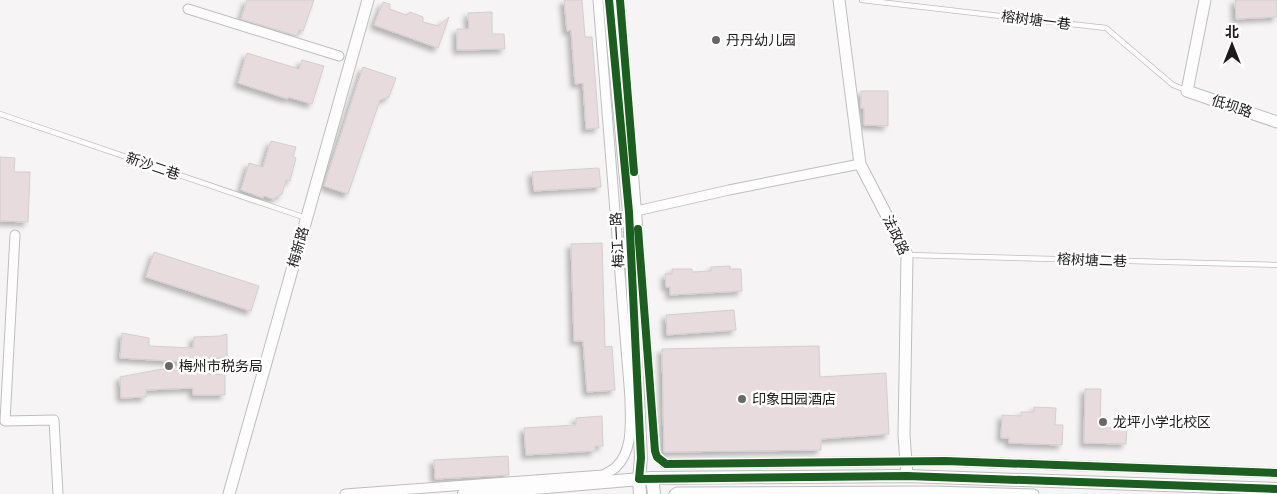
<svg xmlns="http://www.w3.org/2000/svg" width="1277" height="494" viewBox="0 0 1277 494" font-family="Cabin,'Noto Sans SC',sans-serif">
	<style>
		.building { fill: #e7dbde; stroke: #d1cfd0; filter: url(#shadow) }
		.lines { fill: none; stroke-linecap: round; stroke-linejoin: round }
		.service-casing { stroke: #bfbebf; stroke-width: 6 }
		.minor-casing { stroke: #bfbebf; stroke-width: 11 }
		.tertiary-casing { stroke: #bfbebf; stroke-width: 13 }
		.secondary-casing { stroke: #bfbebf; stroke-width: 14 }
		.service { stroke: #fefdfe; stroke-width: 4.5 }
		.minor { stroke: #fefdfe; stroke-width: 9 }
		.tertiary { stroke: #fefdfe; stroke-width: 11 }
		.secondary { stroke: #fefdfe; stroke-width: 12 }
		.cycleway-casing { stroke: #fff; stroke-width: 11 }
		.cycleway { stroke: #1b5e20; stroke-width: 8 }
		.poi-dot { fill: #696768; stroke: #fff; stroke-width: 2 }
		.labels { text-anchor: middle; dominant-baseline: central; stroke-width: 5; stroke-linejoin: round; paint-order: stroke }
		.street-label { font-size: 14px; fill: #1d1b1c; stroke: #fff }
		.poi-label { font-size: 14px; fill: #1d1b1c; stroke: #fff; text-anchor: start }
	</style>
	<defs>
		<filter id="shadow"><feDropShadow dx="-4" dy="4" stdDeviation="2.5" flood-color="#0004"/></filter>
	</defs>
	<rect width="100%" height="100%" fill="#f7f4f6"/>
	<!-- building -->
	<g class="building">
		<polygon points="247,0 314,0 303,31 299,30 297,36 241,19"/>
		<polygon points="564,0 582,0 585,37 592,37 599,128 586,129 583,83 575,84 571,30 567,31"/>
		<polygon points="1235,0 1277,0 1277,17 1236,19"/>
		<polygon points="383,2 390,4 390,9 406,15 410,12 423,17 423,22 438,26 449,17 438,48 374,25"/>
		<polygon points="492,12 492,34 504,34 505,49 457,50 457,29 469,29 468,13"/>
		<polygon points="247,53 299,69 302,60 324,66 312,104 288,97 288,99 238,83"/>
		<polygon points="363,67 396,78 389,97 380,100 348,194 324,186"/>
		<polygon points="861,91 888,91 888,126 864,125 864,108 861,108"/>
		<polygon points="271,141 296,147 293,157 296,158 290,181 286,180 282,194 273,199 264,196 263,198 241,190 249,163 263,167"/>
		<polygon points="0,157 15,158 14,172 30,172 28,222 0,221"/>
		<polygon points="599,168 601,187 534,191 532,172"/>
		<polygon points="602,243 605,347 612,346 615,390 587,392 583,341 574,341 571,244"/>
		<polygon points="154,252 259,286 251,311 146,277"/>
		<polygon points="730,266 730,269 741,269 742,291 670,295 670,287 666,287 665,274 672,274 672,269 692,269 692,272 711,271 711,267"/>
		<polygon points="734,310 736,330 667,335 666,315"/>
		<polygon points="122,333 149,338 149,346 193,348 194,337 220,336 227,334 227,356 186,366 186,362 120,358"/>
		<polygon points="819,346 820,377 886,373 889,434 821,439 821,450 664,452 662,349"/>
		<polygon points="162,369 225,375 225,395 193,395 193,388 146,390 146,397 121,398 120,377"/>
		<polygon points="1085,389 1101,389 1100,428 1127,428 1126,444 1084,443"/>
		<polygon points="1034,407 1056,408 1055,425 1063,425 1062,445 1009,443 1009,438 1001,438 1002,415 1021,416 1021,412 1034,412"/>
		<polygon points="602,416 603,446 595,446 595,451 526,455 524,428 576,425 576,418"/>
		<polygon points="508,456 509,475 435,479 434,460"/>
	</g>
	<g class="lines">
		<defs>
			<g id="service">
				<polyline points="862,0 1106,28 1173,85 1186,90"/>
				<polyline points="0,114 306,218"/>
				<polyline points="909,255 1277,265"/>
			</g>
			<g id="minor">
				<path d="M 620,0 L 655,451 C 657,457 661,461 666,464 L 945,461 L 1277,473"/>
				<polyline points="188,9 339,56"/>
				<polyline points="632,212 729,190 860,164"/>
				<polyline points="15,235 5,421 54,420 58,494"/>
				<path d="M 345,494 L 603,475 C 607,473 613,470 616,467 C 634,450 630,420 630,398 L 598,0"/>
				<polyline points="674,494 677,492 932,491 1034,494"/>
			</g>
			<g id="tertiary">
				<polyline points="839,0 860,164 907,255 904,435 907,476"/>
				<polyline points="1205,0 1187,91 1277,122"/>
				<polyline points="229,494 368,0"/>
			</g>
			<g id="secondary">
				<polyline points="609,0 629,212 641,458 639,479 640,494"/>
				<polyline points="652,478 654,494"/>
				<polyline points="464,494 652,478 907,476 1277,489"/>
			</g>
		</defs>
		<!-- service casing -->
		<use href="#service" class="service-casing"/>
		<!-- minor casing -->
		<use href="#minor" class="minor-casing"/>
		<!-- tertiary casing -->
		<use href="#tertiary" class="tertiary-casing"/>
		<!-- secondary casing -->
		<use href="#secondary" class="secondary-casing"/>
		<!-- service -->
		<use href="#service" class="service"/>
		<!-- minor -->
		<use href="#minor" class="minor"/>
		<!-- tertiary -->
		<use href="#tertiary" class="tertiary"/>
		<!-- secondary -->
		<use href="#secondary" class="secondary"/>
		<defs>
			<g id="cycleway">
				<polyline points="609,0 629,212 641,458 639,479 907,476 1277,489"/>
				<polyline points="620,0 634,172"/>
				<polyline points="638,229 655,451 657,457 666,464 945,461 1277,473"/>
			</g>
		</defs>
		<!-- cycleway casing -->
		<use href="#cycleway" class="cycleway-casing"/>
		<!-- cycleway -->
		<use href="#cycleway" class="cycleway"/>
	</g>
	<!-- markers -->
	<g class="poi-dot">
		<circle cx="716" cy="40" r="5"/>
		<circle cx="169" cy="366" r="5"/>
		<circle cx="742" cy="399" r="5"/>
		<circle cx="1103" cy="422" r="5"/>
	</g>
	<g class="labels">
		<!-- street labels -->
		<g class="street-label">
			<text transform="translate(1036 20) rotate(7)">榕树塘一巷</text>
			<text transform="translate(1232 106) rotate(19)">低坝路</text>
			<text transform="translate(153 166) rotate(19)">新沙二巷</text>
			<text transform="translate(896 235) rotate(65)">法政路</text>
			<text transform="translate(617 240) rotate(-93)">梅江一路</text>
			<text transform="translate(298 247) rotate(-74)">梅新路</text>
			<text transform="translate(1092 260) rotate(2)">榕树塘二巷</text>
		</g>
		<!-- poi labels -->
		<g class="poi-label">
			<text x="726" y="40">丹丹幼儿园</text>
			<text x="179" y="366">梅州市税务局</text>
			<text x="752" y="399">印象田园酒店</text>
			<text x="1113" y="422">龙坪小学北校区</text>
		</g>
	</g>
	<!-- north arrow -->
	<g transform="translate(1232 45)" stroke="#ffffff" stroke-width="4" paint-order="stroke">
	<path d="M0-4L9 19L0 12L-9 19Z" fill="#1d1b1c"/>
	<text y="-8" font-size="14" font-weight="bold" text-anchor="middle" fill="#1d1b1c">北</text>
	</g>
</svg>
